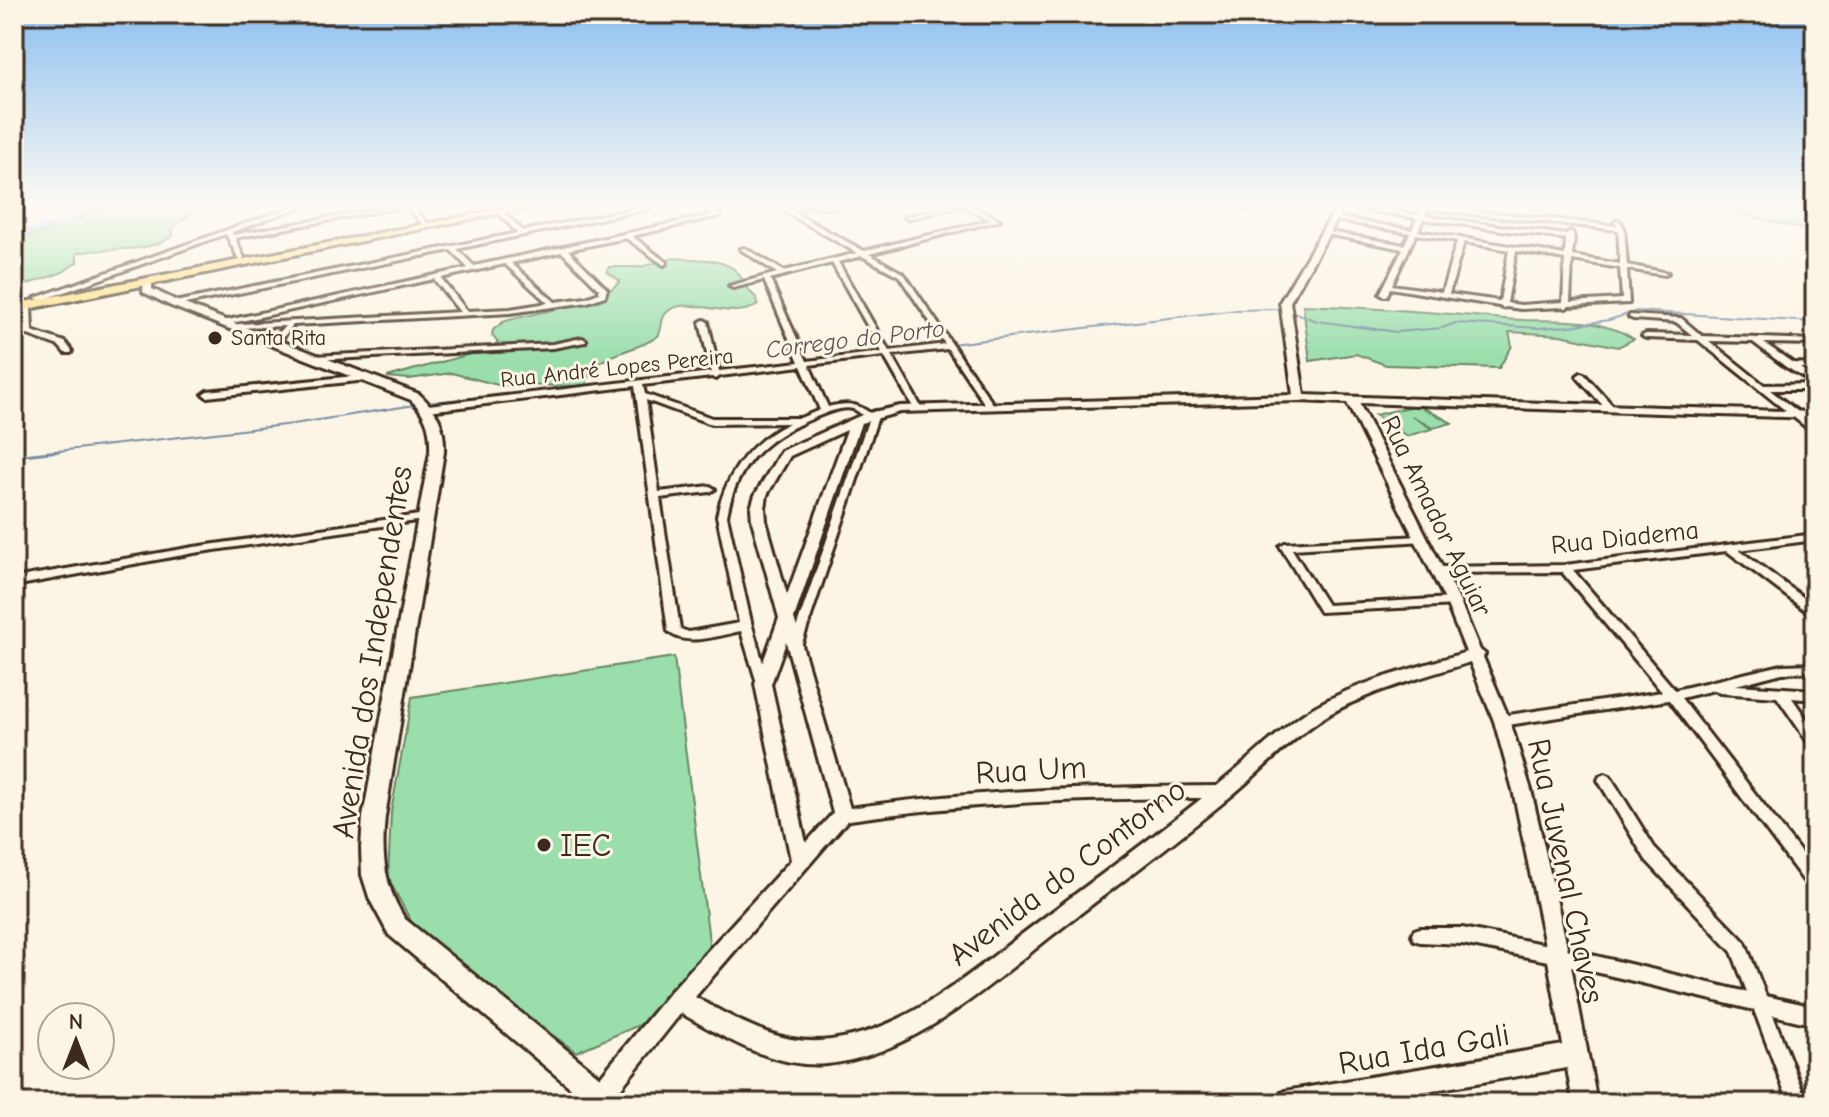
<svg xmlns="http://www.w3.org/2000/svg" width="1829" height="1117" viewBox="0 0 1829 1117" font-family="'Comic Neue',sans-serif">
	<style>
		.green { fill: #99deab; stroke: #6a8464; stroke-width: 2 }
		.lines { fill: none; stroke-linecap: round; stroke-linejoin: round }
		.stream-far1 { stroke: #778da3; stroke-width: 2 }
		.stream { stroke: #778da3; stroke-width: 3 }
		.river { fill: #9fcffb; fill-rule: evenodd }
		.minor-casing { stroke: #3b2a1e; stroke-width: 6 }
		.tertiary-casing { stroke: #3b2a1e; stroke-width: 6 }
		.secondary-casing { stroke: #3b2a1e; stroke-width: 6 }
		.primary-casing { stroke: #3b2a1e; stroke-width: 6 }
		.minor { fill: #fcf5e5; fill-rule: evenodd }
		.tertiary { fill: #fcf5e5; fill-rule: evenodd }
		.secondary { fill: #fcf5e5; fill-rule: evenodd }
		.primary { fill: #fddf80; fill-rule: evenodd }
		.poi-dot { fill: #3b2a1e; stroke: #fcf5e5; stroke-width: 3 }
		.labels { text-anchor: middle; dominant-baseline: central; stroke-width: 6; stroke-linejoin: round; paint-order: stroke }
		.far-poi-label { font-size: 22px; fill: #3b2a1e; stroke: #fcf5e5; text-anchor: start }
		.far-street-label { font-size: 22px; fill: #3b2a1e; stroke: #fcf5e5 }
		.far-water-label { font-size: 24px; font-style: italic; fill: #545355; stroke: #fcf5e5 }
		.street-label { font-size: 26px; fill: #3b2a1e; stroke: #fcf5e5 }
		.near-street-label { font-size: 32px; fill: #3b2a1e; stroke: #fcf5e5 }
		.near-poi-label { font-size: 32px; fill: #3b2a1e; stroke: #fcf5e5; text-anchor: start }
	</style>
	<rect width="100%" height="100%" fill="#fcf5e5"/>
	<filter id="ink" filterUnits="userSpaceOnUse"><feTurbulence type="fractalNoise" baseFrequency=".0125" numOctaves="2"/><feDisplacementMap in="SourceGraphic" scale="16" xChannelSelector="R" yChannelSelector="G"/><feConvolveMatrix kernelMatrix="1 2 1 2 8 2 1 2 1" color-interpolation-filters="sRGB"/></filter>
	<g filter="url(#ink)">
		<!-- green -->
		<g class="green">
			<path d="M 105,206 L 202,206 L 172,228 L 173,236 C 148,254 107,247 77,253 L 77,262 L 63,272 L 14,289 L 14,240 L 54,229 Z"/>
			<polygon points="1708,206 1815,206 1815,232"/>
			<path d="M 674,258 C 693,260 724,257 738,273 C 746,283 745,289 757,298 L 758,305 C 730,323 686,292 666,313 C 660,319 663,329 658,336 C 636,354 589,351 586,386 L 498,385 L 452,373 L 409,379 L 387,377 L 492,348 L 498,343 L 492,335 L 493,330 L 503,322 C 534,311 599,307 620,281 L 607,272 L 609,267 L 640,267 Z"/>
			<path d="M 1303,305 C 1371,308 1437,312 1504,319 C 1549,323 1595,314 1634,339 L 1618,347 L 1560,335 L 1509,332 L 1512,346 L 1499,368 L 1386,365 L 1356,354 L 1310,361 Z"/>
			<polygon points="1418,405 1452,423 1433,428 1412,416 1432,429 1407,436 1375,415"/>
			<polygon points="674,657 710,949 644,1023 576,1052 433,947 413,925 388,878 391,812 412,697"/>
		</g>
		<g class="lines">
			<!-- stream-far1 -->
			<g class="stream-far1">
				<polyline points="1290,311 1317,321 1397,332 1442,328 1456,323 1538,328 1570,326 1609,320 1637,311 1815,322"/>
				<polyline points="951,344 1237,310 1281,309"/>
				<polyline points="433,402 602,385"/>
				<polyline points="41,453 293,424 415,405"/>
			</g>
			<!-- stream -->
			<polyline class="stream" points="14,456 59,451"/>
			<!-- river -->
			<polygon class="river" points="86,206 98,206 65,226 14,239 14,232 57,222"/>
			<defs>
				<g id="minor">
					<polygon points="295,206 302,206 232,232 233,235 395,206 405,206 235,238 244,258 241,260 238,258 226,234 42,300 35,298"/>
					<polygon points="406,206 412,206 429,225 429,227 425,227"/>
					<path d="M 651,206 L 661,206 L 457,249 L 474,266 L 712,215 L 700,206 L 706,206 L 720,216 L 632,236 L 666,262 L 667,263 L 664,265 L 626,238 L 568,250 L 607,289 L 605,296 L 588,302 L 510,313 L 293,325 L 277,345 L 274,345 L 270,343 L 285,326 L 239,328 L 235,326 L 239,324 L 460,312 L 434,279 L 223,325 L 219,323 L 223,321 L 468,268 L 451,250 L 175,306 L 171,304 L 175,302 L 517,233 L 498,212 L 497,211 L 500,209 L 523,231 ZM 562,252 L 599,289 L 599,293 L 586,298 L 555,302 L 511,263 ZM 505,264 L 548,303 L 510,309 L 467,311 L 441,278 Z"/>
					<path d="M 775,206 L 782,206 L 786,208 L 809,206 L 808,207 L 791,211 L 864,251 L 991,220 L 964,206 L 971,206 L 1000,220 L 869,254 L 904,274 L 993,404 L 992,406 L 986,406 L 948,349 L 892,355 L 921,407 L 917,410 L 913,407 L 884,356 L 809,365 L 828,407 C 845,403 856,402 871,414 L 875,411 L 879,414 L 800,649 L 792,649 L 790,646 L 869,418 C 863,417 859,411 853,409 C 842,406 826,413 816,417 C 767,437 737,462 727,516 L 752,626 L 769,683 L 768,686 L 758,686 L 757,683 L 741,631 C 720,635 684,648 668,631 L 635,386 L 428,411 L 424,408 L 428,405 L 711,372 L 700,322 L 704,320 L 708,322 L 719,371 L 799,362 L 764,280 L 733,288 L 729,286 L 777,273 L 740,249 L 745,248 L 784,271 L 857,253 ZM 862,256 L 899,276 L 945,344 L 889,351 L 838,262 ZM 832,263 L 882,352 L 807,361 L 770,279 ZM 801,366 L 820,410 L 800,418 L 712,418 L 645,394 L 643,385 L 712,377 L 716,379 L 720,376 ZM 646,400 L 711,424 L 789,423 C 750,442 726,473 717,516 L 739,623 L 689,632 L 680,629 L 660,498 L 710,492 L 715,489 L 710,486 L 659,492 Z"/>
					<path d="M 815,206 L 838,206 C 833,209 820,209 815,206 Z"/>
					<polygon points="950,206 959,206 908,219 905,217"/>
					<path d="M 1242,206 L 1260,206 C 1256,209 1246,209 1242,206 Z"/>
					<path d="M 1339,206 L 1352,206 L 1419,215 L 1424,206 L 1429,206 L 1617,226 L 1615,222 L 1618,220 L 1620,221 L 1624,228 L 1627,265 L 1668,273 L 1665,275 L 1627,269 L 1629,303 L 1569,306 L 1566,308 L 1563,307 L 1521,309 L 1506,307 L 1503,308 L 1499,306 L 1390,288 L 1387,296 L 1384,296 L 1380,294 L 1403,249 L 1321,233 L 1324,231 L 1404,245 L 1410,233 L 1331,219 L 1334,217 L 1412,230 L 1417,218 ZM 1428,209 L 1618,230 L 1620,264 L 1572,256 L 1574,238 L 1572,232 L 1568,232 L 1567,235 L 1425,216 ZM 1423,219 L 1566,239 L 1565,255 L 1418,231 ZM 1416,234 L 1457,241 L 1442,292 L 1392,285 ZM 1464,242 L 1509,250 L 1500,301 L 1449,294 ZM 1516,251 L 1565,259 L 1563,302 L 1521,305 L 1507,303 ZM 1572,260 L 1620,268 L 1622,299 L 1570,302 Z"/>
					<polygon points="1536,206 1547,206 1544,208"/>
					<polygon points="24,304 31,306 32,331 65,342 72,351 71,353 65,353 59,346 25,334"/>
					<path d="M 1630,315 L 1681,318 L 1702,336 L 1815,340 L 1815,344 L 1764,343 L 1793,363 L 1815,364 L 1815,368 L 1800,368 L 1815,378 L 1815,390 L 1770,390 L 1815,425 L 1815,433 L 1812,432 L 1698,340 L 1646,338 L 1642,336 L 1646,334 L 1692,335 L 1676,322 L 1633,319 L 1629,317 ZM 1709,341 L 1753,342 L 1786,367 L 1815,384 L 1764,385 Z"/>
					<polygon points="582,338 586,340 585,342 553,348 313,360 309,358 313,356 553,344"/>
					<polygon points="1581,373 1584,374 1613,406 1613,410 1607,410 1578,378 1577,376"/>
					<polygon points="364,375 368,378 367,380 207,397 203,394 207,391"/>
					<polygon points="426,514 430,515 431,517 430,519 194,553 14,586 14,578 194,547"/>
					<polygon points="1815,534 1815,540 1739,550 1815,606 1815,613 1809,613 1727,551 1573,570 1675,690 1782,665 1815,664 1815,672 1782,673 1736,685 1815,690 1815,700 1792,698 1815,731 1815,746 1810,745 1777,697 1720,693 1714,690 1681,698 1815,871 1815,890 1809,888 1669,700 1502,726 1497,725 1495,721 1497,717 1502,716 1662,692 1562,572 1438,573 1432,570 1438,567 1565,565"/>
					<polygon points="1421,536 1425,537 1426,539 1425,541 1292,549 1327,605 1453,598 1457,599 1459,602 1457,605 1320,612 1280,546 1285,543"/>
					<polygon points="1605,774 1610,776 1656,850 1745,942 1766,996 1815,1007 1815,1025 1773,1015 1807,1103 1789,1103 1754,1010 1558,963 1462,944 1420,942 1414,940 1412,935 1414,930 1420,928 1462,928 1558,947 1747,992 1732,952 1646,860 1598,780 1600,776"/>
					<path d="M 1221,786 L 1226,788 L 1228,792 L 1226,796 L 1221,798 C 1094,798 969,802 843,821 L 838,819 L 836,815 L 838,811 L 843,809 C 969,790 1094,787 1221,786 Z"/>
				</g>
				<path id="tertiary" d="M 1337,206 L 1345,206 L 1290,302 L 1304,395 L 1815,412 L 1815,418 L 1359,403 L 1460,602 L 1480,650 L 1485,654 L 1483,657 L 1510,721 L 1531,790 L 1569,955 L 1597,1103 L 1573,1103 L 1567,1068 L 1356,1103 L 1273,1103 L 1277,1095 L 1285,1091 L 1563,1045 L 1547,955 L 1513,790 L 1494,721 L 1470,662 C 1420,679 1356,693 1313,725 C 1284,746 1259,773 1231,796 C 1172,845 1110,890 1050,937 C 987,987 911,1056 827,1064 C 775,1069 725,1038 681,1013 L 609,1103 L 591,1103 L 588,1095 L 592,1087 L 670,992 L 791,860 L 755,684 L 779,618 L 752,521 L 751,508 L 755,495 L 781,451 L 864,414 L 900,406 L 1293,395 L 1280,302 ZM 1299,401 L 1347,403 L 1446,602 L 1466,652 C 1413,669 1347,684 1302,715 C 1273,736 1246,763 1218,785 C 1156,836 1089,883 1025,932 C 967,976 906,1030 831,1040 C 781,1047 737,1020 695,997 L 852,815 L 794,618 L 861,423 L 900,412 ZM 847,430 L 787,595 L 766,521 L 765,508 L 767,495 L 790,456 ZM 786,642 L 833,813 L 806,843 L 771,684 Z"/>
				<path id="secondary" d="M 144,280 L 152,280 L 152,289 L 179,302 L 419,394 C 438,411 445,427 444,452 L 385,817 C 381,856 384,886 405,919 L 610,1085 L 620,1103 L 589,1103 L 389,935 L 370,900 L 362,875 L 361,848 L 363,817 L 430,452 C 431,430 427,415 411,400 L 171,306 L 143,292 Z"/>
				<polygon id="primary" points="517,206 535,206 14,312 14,304"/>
			</defs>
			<!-- minor casing -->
			<use href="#minor" class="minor-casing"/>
			<!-- tertiary casing -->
			<use href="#tertiary" class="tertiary-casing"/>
			<!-- secondary casing -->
			<use href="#secondary" class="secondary-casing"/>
			<!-- primary casing -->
			<use href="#primary" class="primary-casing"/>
			<!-- minor -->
			<use href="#minor" class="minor"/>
			<!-- tertiary -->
			<use href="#tertiary" class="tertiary"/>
			<!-- secondary -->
			<use href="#secondary" class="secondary"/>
			<!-- primary -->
			<use href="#primary" class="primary"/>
		</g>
	</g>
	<!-- sky -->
	<linearGradient id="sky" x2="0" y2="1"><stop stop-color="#8bbff0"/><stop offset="0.57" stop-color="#fefaf3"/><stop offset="1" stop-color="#fefaf3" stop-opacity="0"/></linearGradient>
	<rect width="1829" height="362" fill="url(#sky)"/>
	<!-- markers -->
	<g class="poi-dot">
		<circle cx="215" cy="338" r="8"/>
		<circle cx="544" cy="845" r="8"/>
	</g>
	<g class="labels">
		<!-- far-poi labels -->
		<g class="far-poi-label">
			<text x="231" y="338">Santa Rita</text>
		</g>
		<!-- far-street labels -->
		<g class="far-street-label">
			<text transform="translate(617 368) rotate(-6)">Rua André Lopes Pereira</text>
		</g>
		<!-- far-water labels -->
		<g class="far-water-label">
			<text transform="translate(855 339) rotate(-7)">Corrego do Porto</text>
		</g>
		<!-- street labels -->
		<g class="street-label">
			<text transform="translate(1436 516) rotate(64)">Rua Amador Aguiar</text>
			<text transform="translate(1625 538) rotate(-6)">Rua Diadema</text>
		</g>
		<!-- near-street labels -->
		<g class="near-street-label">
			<text transform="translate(372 652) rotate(-81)">Avenida dos Independentes</text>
			<text transform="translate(1031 770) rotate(-3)">Rua Um</text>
			<text transform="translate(1566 871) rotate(78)">Rua Juvenal Chaves</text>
			<text transform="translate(1067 872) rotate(-37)">Avenida do Contorno</text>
			<text transform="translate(1424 1049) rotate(-10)">Rua Ida Gali</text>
		</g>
		<!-- near-poi labels -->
		<g class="near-poi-label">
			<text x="560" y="845">IEC</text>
		</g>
	</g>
	<!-- margin -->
	<rect width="1829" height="1117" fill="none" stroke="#fcf5e5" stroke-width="48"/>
	<rect x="24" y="24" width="1781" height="1069" fill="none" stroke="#3b2a1e" stroke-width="3" filter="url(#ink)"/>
	<!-- north arrow -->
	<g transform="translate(76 1041)"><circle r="38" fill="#fcf5e5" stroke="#afa495" stroke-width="2"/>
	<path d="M0-6L14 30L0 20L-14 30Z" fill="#3b2a1e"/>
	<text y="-12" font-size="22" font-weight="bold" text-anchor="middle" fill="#3b2a1e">N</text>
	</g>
</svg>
